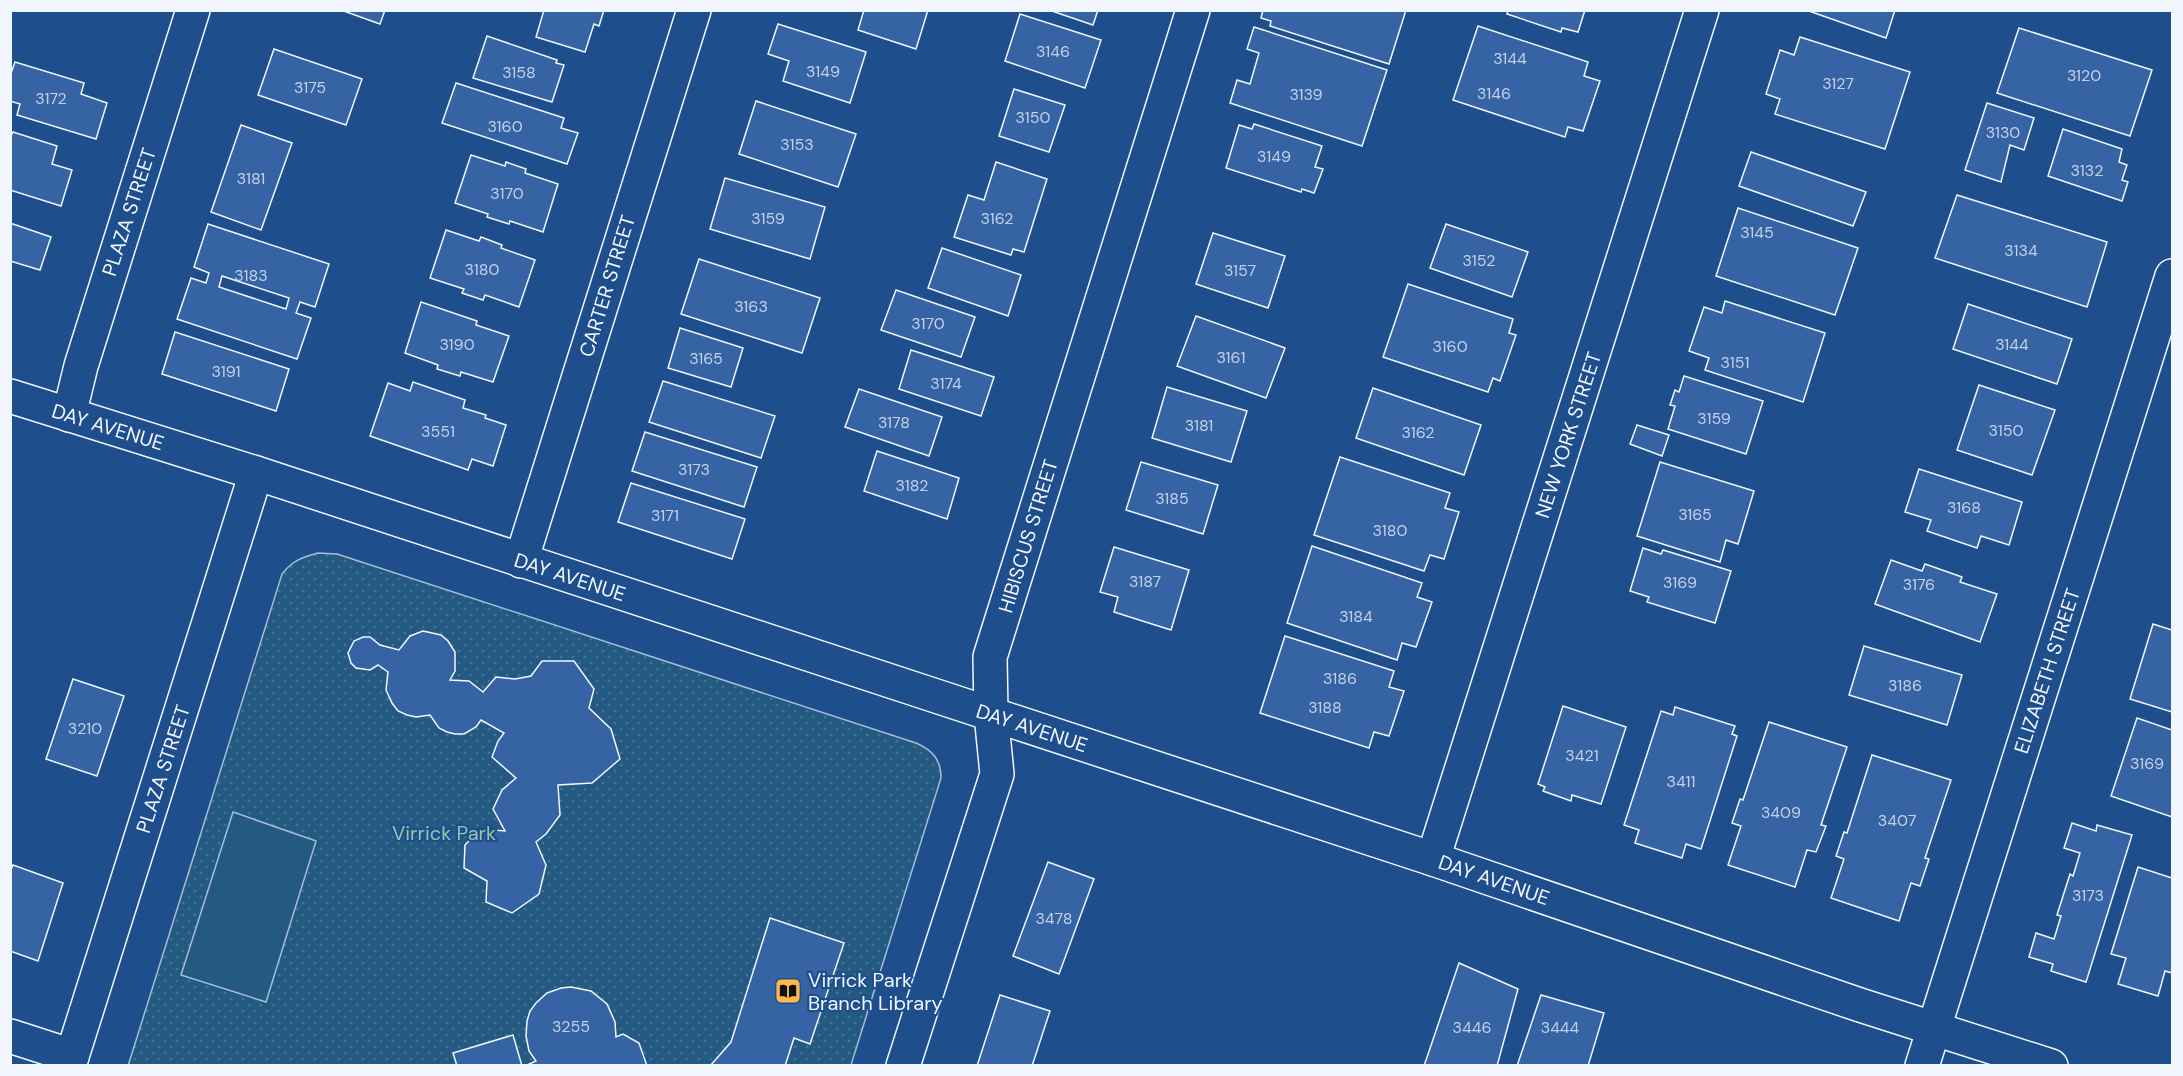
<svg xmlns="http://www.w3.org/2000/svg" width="2183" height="1076" viewBox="0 0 2183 1076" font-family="'DM Sans',sans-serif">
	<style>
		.green { fill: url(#green-dots); stroke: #a8bbd7; stroke-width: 1.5 }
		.pitch { fill: #245a82; stroke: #a8bbd7; stroke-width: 1.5 }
		.building { fill: #3563a3; stroke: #f2f6ff; stroke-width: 1.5; fill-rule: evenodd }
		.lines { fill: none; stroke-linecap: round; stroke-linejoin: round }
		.street-casing { stroke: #f2f6ff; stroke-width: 36 }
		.street { stroke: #1f4e8c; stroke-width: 33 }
		.labels { text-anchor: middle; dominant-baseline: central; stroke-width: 4.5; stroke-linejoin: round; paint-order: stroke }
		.number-label { font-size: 16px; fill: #c3d1e8 }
		.street-label { font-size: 20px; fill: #f2f6ff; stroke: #1f4e8c }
		.park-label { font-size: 20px; fill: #97c8a6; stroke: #1f4e8c }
		.poi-label { font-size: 20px; fill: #f2f6ff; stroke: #1f4e8c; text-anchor: start }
	</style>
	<defs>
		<pattern id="green-dots" width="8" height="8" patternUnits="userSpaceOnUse" patternTransform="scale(1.5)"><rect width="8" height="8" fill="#245a82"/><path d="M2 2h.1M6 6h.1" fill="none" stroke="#447295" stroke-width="1.8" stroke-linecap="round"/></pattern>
	</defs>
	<rect width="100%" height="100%" fill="#1f4e8c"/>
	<!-- green -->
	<path class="green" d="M 318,553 L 337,554 L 916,743 C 932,750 941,759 941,778 L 851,1065 L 128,1066 L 282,574 C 292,561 302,557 318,553 Z"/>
	<!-- pitch -->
	<polygon class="pitch" points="233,812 316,841 266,1002 181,975"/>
	<!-- building -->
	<g class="building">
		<polygon points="341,10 385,10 380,24"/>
		<polygon points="544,10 604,10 599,26 594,24 585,52 536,37"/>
		<polygon points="864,10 928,10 916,49 858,30"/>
		<polygon points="1049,10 1098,10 1093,25"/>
		<polygon points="1263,10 1406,10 1389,64 1270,26 1271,21 1261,18"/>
		<polygon points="1508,10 1585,10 1578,32 1562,28 1561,32 1507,14"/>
		<polygon points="1806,10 1895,10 1886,38"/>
		<polygon points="1020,14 1101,40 1085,88 1005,61"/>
		<polygon points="778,24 866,52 850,103 783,81 789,61 768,54"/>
		<polygon points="1478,26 1588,62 1584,76 1600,81 1583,131 1568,127 1565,137 1453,100"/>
		<polygon points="1254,27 1387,70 1362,146 1230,103 1237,80 1250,84 1259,53 1247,49"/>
		<polygon points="2019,28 2152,70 2130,136 1997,93"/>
		<polygon points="487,36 557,60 556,63 564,65 552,102 473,78"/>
		<polygon points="1800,37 1910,72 1885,149 1775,114 1780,99 1766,94 1780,50 1794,55"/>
		<polygon points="274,49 362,79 346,125 258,95"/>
		<polygon points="15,62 84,83 81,94 107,103 96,139 17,115 20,104 10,101 10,76"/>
		<polygon points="456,83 564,118 561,128 578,133 567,164 442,123"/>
		<polygon points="1014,89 1065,105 1049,152 999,136"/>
		<polygon points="756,101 856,134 838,187 739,154"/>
		<polygon points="1987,103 2034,118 2024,150 2010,145 2001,182 1965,170"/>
		<polygon points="1254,124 1322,146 1315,167 1323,169 1314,193 1302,189 1301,192 1226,168 1239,125 1252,129"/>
		<polygon points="241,125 292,143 261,230 211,212"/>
		<polygon points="2063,129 2122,149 2119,162 2127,165 2122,180 2128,182 2122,201 2048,176"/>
		<polygon points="13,132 57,146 52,164 72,170 61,206 10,190 10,138"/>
		<polygon points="1751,152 1866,192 1853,226 1739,186"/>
		<polygon points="471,155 505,166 506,162 526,169 525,173 558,184 543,232 510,221 509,224 487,217 488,214 455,203"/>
		<polygon points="996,162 1047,179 1024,252 1013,249 1011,255 954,237 968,195 984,200"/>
		<polygon points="725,178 825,207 810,259 710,229"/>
		<polygon points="1957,195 2107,242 2087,307 1935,258"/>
		<polygon points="1738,208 1858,248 1835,315 1716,276"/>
		<polygon points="10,223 51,237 40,270 10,261"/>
		<path d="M 208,224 L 329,264 L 315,307 L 300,302 L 296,313 L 311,318 L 297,359 L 177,319 L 191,278 L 206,283 L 209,273 L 194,267 ZM 222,276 L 289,298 L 286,309 L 219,287 Z"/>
		<polygon points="1446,224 1528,252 1512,297 1430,268"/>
		<polygon points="446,230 479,241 481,237 502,245 501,248 535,260 519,307 485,295 483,300 462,293 464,289 430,278"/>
		<polygon points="1213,233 1285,256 1268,308 1196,284"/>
		<polygon points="942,248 1021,275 1008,316 928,288"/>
		<polygon points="699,259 820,298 802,353 681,314"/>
		<polygon points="1408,284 1513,319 1509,333 1516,335 1500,381 1493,378 1488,392 1383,357"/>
		<polygon points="896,290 975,317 961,357 881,330"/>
		<polygon points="1725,301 1825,333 1803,402 1705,370 1709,358 1689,351 1704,307 1722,313"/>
		<polygon points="421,302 477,321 476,325 509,336 493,382 461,372 460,376 437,369 438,365 405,353"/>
		<polygon points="1968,304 2072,339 2057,384 1953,349"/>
		<polygon points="1196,316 1285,348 1266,398 1177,366"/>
		<polygon points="680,328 743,348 731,387 668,368"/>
		<polygon points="175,332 289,369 276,411 162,374"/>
		<polygon points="911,350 994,377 981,416 899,389"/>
		<polygon points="1684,376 1763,401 1746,454 1668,429 1675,406 1670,405 1675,390 1679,392"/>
		<polygon points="663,381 775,416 761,458 649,422"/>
		<polygon points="413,382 465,400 463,408 486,415 485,418 506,425 493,466 472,459 468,470 370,436 388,383 410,391"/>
		<polygon points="1979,385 2055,410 2032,475 1957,450"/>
		<polygon points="1167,387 1247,411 1231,462 1152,438"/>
		<polygon points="1373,388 1481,425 1464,475 1356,438"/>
		<polygon points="859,389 942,417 929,456 845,427"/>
		<polygon points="1637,425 1669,435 1662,456 1630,444"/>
		<polygon points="645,432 757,467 744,507 632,471"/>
		<polygon points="877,451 959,478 947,519 864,491"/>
		<polygon points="1340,457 1450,493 1445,508 1459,512 1444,559 1430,555 1424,571 1314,535"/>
		<polygon points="1141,462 1218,485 1203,534 1126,510"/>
		<polygon points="1660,462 1754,491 1738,544 1726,540 1720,562 1637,536"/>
		<polygon points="1919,469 2022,502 2009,545 1981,536 1977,548 1927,531 1931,520 1905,512"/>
		<polygon points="631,483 745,519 732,559 618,522"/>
		<polygon points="1312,546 1422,583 1417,597 1432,602 1416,647 1402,643 1397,660 1287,623"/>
		<polygon points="1114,547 1189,570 1171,630 1114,612 1118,597 1100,592"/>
		<polygon points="1643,548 1661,554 1663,550 1731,571 1715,623 1647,602 1649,597 1630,591"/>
		<polygon points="1891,560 1922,571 1925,564 1962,577 1960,582 1997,594 1980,642 1875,604"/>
		<polygon points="2153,624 2172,630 2172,712 2130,699"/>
		<polygon points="423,631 441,635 448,641 455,652 455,671 450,680 469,681 483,692 496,677 515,679 531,676 542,661 574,661 594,689 589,708 611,729 620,759 592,783 558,785 560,815 546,834 536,842 546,865 539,894 512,913 486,902 487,881 464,868 465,845 480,829 505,831 493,809 502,790 516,778 492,757 498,741 504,733 481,720 476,727 464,734 455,734 447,732 439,728 430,715 416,717 407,715 398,711 392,703 386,690 388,672 378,665 370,670 356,668 351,663 348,653 354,641 363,637 370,637 380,645 399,650 410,636"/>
		<polygon points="1285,636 1394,671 1389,687 1404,691 1389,736 1374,732 1369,748 1260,713"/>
		<polygon points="1864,646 1962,675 1947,725 1849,695"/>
		<polygon points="73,679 124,696 97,776 46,759"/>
		<polygon points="1563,706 1626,727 1601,804 1572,795 1571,801 1543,791 1545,787 1538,784"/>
		<polygon points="1675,707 1735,726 1732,734 1737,736 1701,849 1686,844 1682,858 1635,843 1639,830 1624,825 1661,711 1673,715"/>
		<polygon points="2137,718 2172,730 2172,817 2111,796"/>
		<polygon points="1769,722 1847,747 1821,825 1826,826 1816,852 1807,850 1795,887 1728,865 1741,826 1732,823 1740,799 1743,800"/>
		<polygon points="1872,755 1951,780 1925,858 1929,859 1920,886 1911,883 1899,921 1831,898 1844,859 1836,856 1844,832 1847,833"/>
		<polygon points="2072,823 2096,831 2097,825 2132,835 2086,982 2051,971 2053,964 2029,957 2036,933 2054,939 2061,916 2057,915 2070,874 2073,876 2080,853 2064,848"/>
		<polygon points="1048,862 1094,879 1059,974 1013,956"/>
		<polygon points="13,865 63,883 38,961 10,951 10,872"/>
		<polygon points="2138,867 2172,878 2172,973 2165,971 2158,996 2118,984 2126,958 2111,954"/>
		<polygon points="770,918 844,943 810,1044 794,1038 785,1066 710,1066 731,1042"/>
		<polygon points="1459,963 1518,989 1497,1066 1424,1066"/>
		<polygon points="571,987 591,991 607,1004 615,1022 616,1037 623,1034 639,1043 647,1066 525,1066 536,1061 529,1051 526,1036 527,1021 530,1011 536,1003 547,993 561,988"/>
		<polygon points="1000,995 1050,1011 1032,1066 977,1066"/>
		<polygon points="1541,995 1604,1013 1588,1066 1517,1066"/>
		<polygon points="513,1035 522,1066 457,1066 453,1053"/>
	</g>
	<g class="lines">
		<defs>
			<g id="street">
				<polyline points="10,396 256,473 933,695 1433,859 1860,1005 2051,1066"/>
				<polyline points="69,415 81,366 193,10"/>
				<polyline points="521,561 694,10"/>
				<polyline points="1433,859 1702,10"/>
				<polyline points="10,1036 72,1056"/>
				<polyline points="69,1066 256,473"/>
				<polyline points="903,1066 997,774 991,714 990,657 1193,10"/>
				<polyline points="1922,1066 2172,276"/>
			</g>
		</defs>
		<!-- street casing -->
		<use href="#street" class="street-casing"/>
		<!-- street -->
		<use href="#street" class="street"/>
	</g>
	<!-- icons -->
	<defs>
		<symbol id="library-square" viewBox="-11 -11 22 22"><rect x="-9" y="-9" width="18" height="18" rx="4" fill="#ffb74d" stroke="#1f4e8c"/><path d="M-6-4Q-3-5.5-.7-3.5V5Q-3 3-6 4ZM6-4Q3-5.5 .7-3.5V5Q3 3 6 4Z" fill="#111"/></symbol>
	</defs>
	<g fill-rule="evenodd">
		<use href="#library-square" x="773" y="976" width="30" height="30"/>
	</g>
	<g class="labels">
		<!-- number labels -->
		<g class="number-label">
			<text x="1053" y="51">3146</text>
			<text x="1510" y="58">3144</text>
			<text x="823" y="71">3149</text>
			<text x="519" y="72">3158</text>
			<text x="2084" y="75">3120</text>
			<text x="1838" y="83">3127</text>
			<text x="310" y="87">3175</text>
			<text x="1494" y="93">3146</text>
			<text x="1306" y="94">3139</text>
			<text x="51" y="98">3172</text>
			<text x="1033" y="117">3150</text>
			<text x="505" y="126">3160</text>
			<text x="2003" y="132">3130</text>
			<text x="797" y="144">3153</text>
			<text x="1274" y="156">3149</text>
			<text x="2087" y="170">3132</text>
			<text x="251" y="178">3181</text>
			<text x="507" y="193">3170</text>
			<text x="768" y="218">3159</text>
			<text x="997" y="218">3162</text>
			<text x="1757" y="232">3145</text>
			<text x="2021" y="250">3134</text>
			<text x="1479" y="260">3152</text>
			<text x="482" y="269">3180</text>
			<text x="1240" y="270">3157</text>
			<text x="251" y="275">3183</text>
			<text x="751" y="306">3163</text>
			<text x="928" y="323">3170</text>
			<text x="457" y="344">3190</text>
			<text x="2012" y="344">3144</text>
			<text x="1450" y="346">3160</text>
			<text x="1231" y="357">3161</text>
			<text x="706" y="358">3165</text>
			<text x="1735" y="362">3151</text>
			<text x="226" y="371">3191</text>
			<text x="946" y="383">3174</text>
			<text x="1714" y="418">3159</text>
			<text x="894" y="422">3178</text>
			<text x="1199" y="425">3181</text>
			<text x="2006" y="430">3150</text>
			<text x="438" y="431">3551</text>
			<text x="1418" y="432">3162</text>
			<text x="694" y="469">3173</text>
			<text x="912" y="485">3182</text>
			<text x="1172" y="498">3185</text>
			<text x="1964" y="507">3168</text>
			<text x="1695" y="514">3165</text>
			<text x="665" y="515">3171</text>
			<text x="1390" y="530">3180</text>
			<text x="1145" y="581">3187</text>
			<text x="1680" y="582">3169</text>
			<text x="1919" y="584">3176</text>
			<text x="1356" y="616">3184</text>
			<text x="1340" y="678">3186</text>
			<text x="1905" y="685">3186</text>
			<text x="1325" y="707">3188</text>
			<text x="85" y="728">3210</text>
			<text x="1582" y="755">3421</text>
			<text x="2147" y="763">3169</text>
			<text x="1681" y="781">3411</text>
			<text x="1781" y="812">3409</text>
			<text x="1897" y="820">3407</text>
			<text x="2088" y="895">3173</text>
			<text x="1054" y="918">3478</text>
			<text x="571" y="1026">3255</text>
			<text x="1472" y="1027">3446</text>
			<text x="1560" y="1027">3444</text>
		</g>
		<!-- street labels -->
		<g class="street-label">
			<text transform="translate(129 212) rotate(-72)">PLAZA STREET</text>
			<text transform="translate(607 286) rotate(-73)">CARTER STREET</text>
			<text transform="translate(108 427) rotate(17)">DAY AVENUE</text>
			<text transform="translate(1568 435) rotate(-72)">NEW YORK STREET</text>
			<text transform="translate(1028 536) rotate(-73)">HIBISCUS STREET</text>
			<text transform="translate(570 577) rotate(18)">DAY AVENUE</text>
			<text transform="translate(2047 671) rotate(-72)">ELIZABETH STREET</text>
			<text transform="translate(1032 728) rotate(18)">DAY AVENUE</text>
			<text transform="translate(163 769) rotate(-72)">PLAZA STREET</text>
			<text transform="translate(1494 880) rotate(19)">DAY AVENUE</text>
		</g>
		<!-- park labels -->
		<g class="park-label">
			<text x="444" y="833">Virrick Park</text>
		</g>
		<!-- poi labels -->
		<g class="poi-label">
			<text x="808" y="980">Virrick Park<tspan x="808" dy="23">Branch Library</tspan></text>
		</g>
	</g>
	<!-- border -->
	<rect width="2183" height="1076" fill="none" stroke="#f2f6ff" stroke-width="24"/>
</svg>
